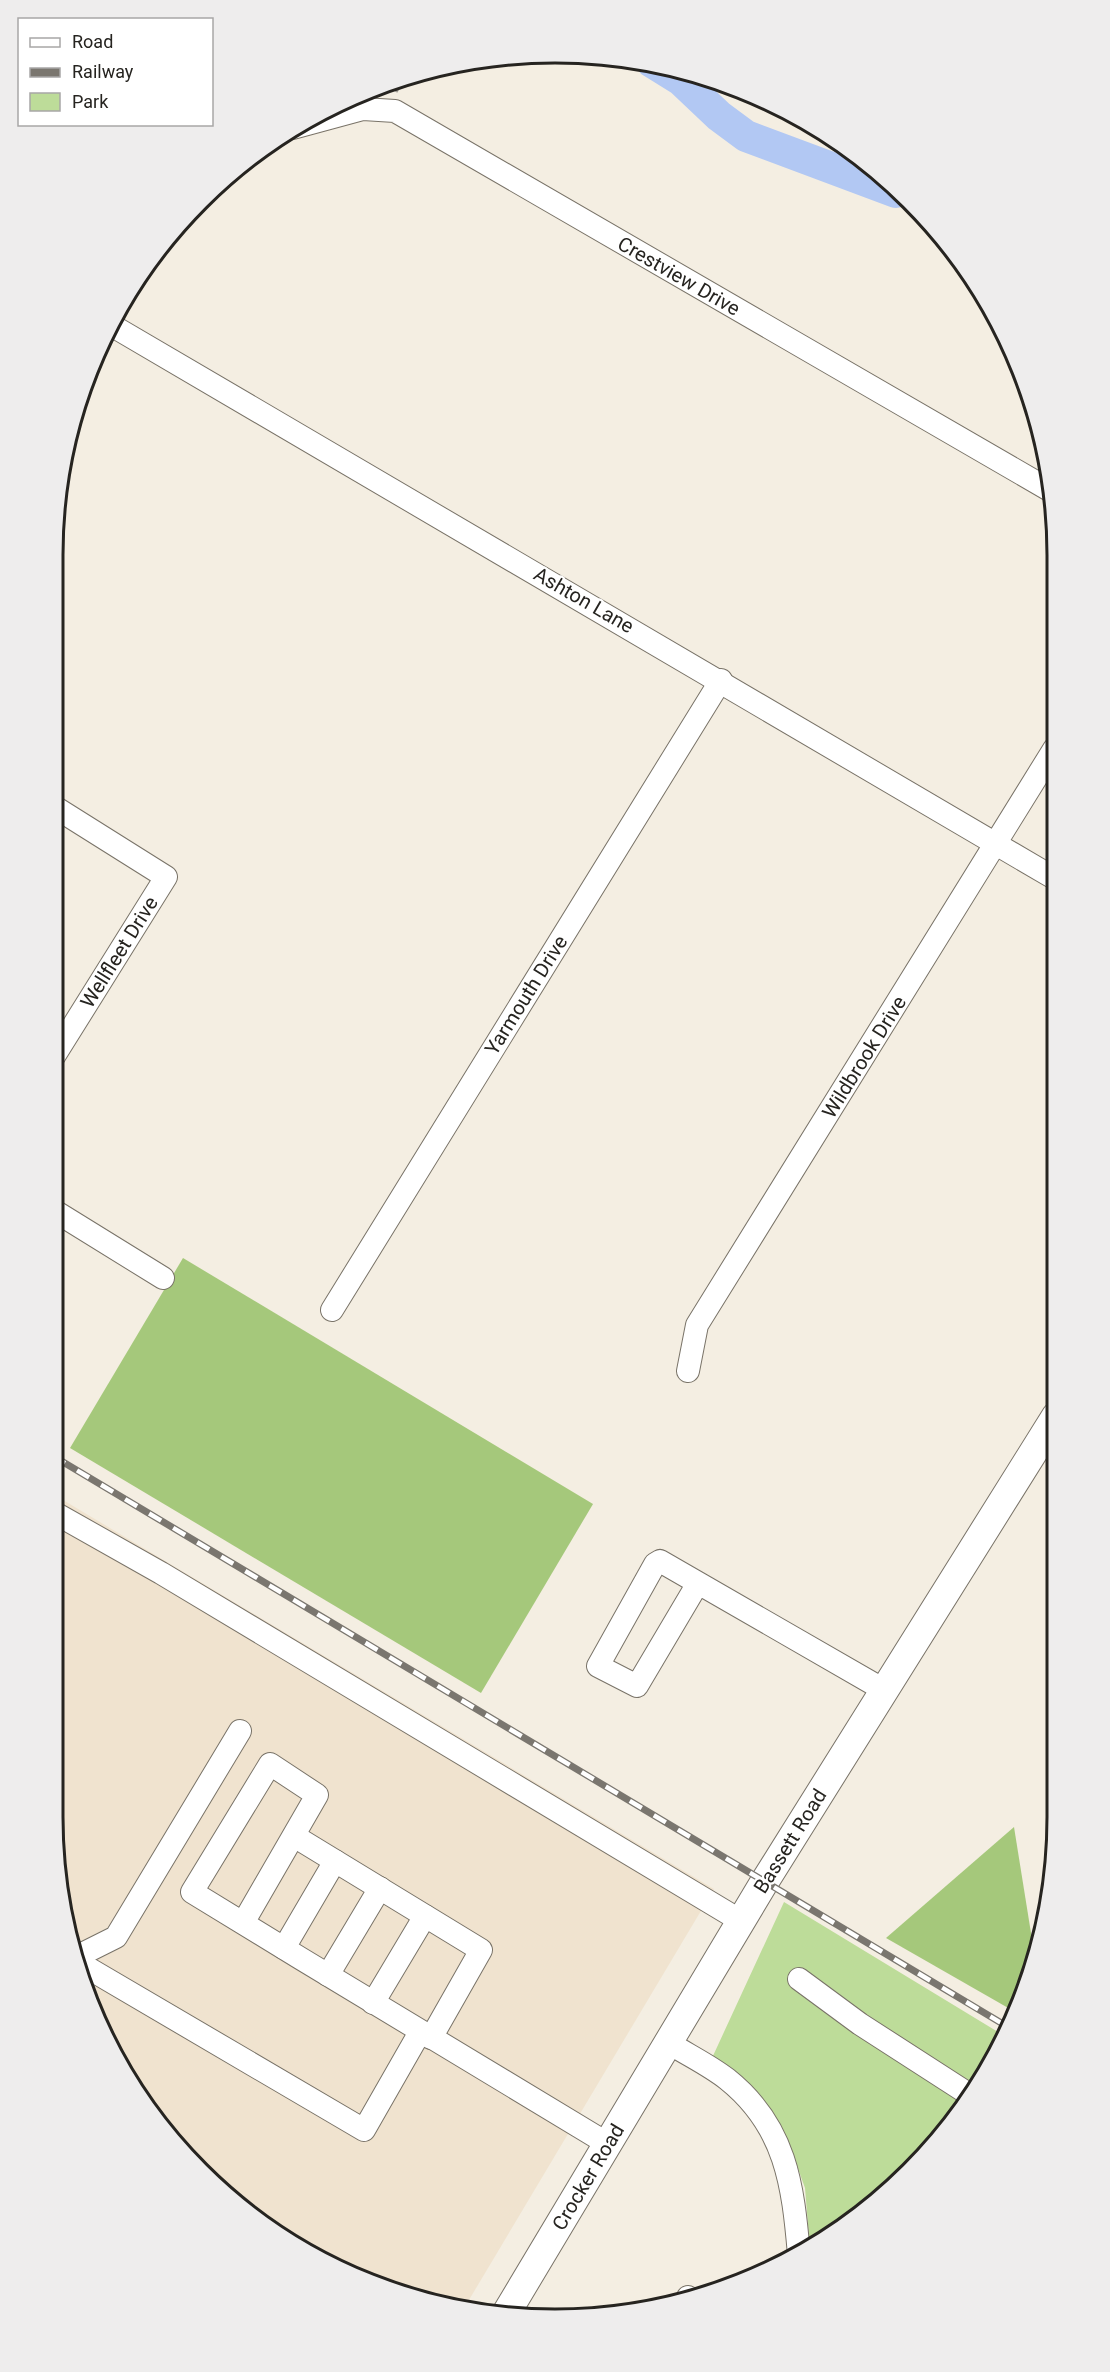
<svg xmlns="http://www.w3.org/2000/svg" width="1110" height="2372" viewBox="0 0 1110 2372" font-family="Roboto,sans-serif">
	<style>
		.industrial { fill: #f0e3cf }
		.green { fill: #bddc99 }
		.forest { fill: #a5c87b }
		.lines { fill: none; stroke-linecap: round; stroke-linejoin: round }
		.river { stroke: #b2c8f3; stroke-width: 32 }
		.minor-casing { stroke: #797368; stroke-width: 24 }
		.major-casing { stroke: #797368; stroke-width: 30 }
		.path { stroke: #a29d95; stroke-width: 3; stroke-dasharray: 6 3; stroke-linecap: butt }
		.minor { stroke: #fff; stroke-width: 22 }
		.major { stroke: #fff; stroke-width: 28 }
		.rail-casing { stroke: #7a766f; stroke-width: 7 }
		.rail { stroke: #fff; stroke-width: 4.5; stroke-dasharray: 14; stroke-linecap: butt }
		.labels { text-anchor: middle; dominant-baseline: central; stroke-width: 4.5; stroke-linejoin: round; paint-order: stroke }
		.street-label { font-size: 20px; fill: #262420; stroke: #fff }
		.rim { fill: none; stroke: #262420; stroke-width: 3 }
	</style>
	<rect width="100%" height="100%" fill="#f4eee2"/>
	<!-- industrial -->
	<polygon class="industrial" points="53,1494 714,1889 463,2310 304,2252 177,2148 120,2068 79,1979 53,1817"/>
	<!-- green -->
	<polygon class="green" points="784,1902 1003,2035 933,2149 810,2249 805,2188 787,2138 752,2086 712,2058"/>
	<!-- forest -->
	<g class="forest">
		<polygon points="183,1258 593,1504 481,1693 70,1448"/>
		<polygon points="1014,1827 1035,1958 1017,2013 886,1938"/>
	</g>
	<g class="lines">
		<!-- river -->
		<polyline class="river" points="652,62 681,80 719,116 746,136 896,192"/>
		<defs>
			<g id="minor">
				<polyline points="293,128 363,109 395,111 1053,492"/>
				<polyline points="111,325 1054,878"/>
				<polyline points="53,1058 166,877 53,806"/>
				<polyline points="53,1210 163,1278"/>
				<polyline points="332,1310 721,680"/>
				<polyline points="688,1371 697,1325 1054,749"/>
				<polyline points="53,1512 161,1573 741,1921"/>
				<polyline points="698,1583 637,1686 598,1666 655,1564 660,1561 884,1690"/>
				<polyline points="294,1836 481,1950 431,2038"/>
				<path d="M 243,1923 L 317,1795 L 270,1764 L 192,1892 C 330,1977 469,2060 608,2144"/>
				<polyline points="284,1948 335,1861"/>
				<polyline points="76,1957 116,1937 240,1731"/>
				<polyline points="76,1961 364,2130 420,2032"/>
				<polyline points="328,1975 380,1888"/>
				<polyline points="799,1979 860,2024 967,2093"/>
				<polyline points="373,2003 425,1916"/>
				<path d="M 669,2043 C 688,2055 709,2065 727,2079 C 786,2126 793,2185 799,2255"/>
				<polyline points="688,2297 691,2299"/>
			</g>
			<polyline id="major" points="507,2312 765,1881 1056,1416"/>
		</defs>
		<!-- minor casing -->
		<use href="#minor" class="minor-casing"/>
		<!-- major casing -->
		<use href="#major" class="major-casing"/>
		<!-- path -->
		<polyline class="path" points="396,92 404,78"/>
		<!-- minor -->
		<use href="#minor" class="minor"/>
		<!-- major -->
		<use href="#major" class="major"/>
		<defs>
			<polyline id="rail" points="53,1456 1008,2027"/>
		</defs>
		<!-- rail casing -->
		<use href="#rail" class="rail-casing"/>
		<!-- rail -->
		<use href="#rail" class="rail"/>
	</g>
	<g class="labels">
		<!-- street labels -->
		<g class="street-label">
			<text transform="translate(679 276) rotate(30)">Crestview Drive</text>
			<text transform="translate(584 600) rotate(30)">Ashton Lane</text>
			<text transform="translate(119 952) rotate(-58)">Wellfleet Drive</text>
			<text transform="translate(526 995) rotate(-58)">Yarmouth Drive</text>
			<text transform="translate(864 1057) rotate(-58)">Wildbrook Drive</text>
			<text transform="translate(790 1841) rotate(-58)">Bassett Road</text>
			<text transform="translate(588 2177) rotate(-59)">Crocker Road</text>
		</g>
	</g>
	<!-- crop -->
	<path d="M0 0H1110V2372H0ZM555 63H555A492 492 0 0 1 1047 555V1817A492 492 0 0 1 555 2309H555A492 492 0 0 1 63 1817V555A492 492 0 0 1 555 63Z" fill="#eeeded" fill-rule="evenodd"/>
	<path class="rim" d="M555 63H555A492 492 0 0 1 1047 555V1817A492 492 0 0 1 555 2309H555A492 492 0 0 1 63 1817V555A492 492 0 0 1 555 63Z"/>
	<!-- legend -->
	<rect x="18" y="18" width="195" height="108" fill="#ffffff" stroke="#a8a7a6" stroke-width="1.5"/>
	<rect x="30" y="38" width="30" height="9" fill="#ffffff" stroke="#a8a7a6" stroke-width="1.5"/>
	<text x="72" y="48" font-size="18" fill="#262420">Road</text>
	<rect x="30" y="68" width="30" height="9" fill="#7a766f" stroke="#a8a7a6" stroke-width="1.5"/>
	<text x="72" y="78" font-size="18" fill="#262420">Railway</text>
	<rect x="30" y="93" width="30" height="18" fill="#bddc99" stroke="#a8a7a6" stroke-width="1.5"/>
	<text x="72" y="108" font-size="18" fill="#262420">Park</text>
</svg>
